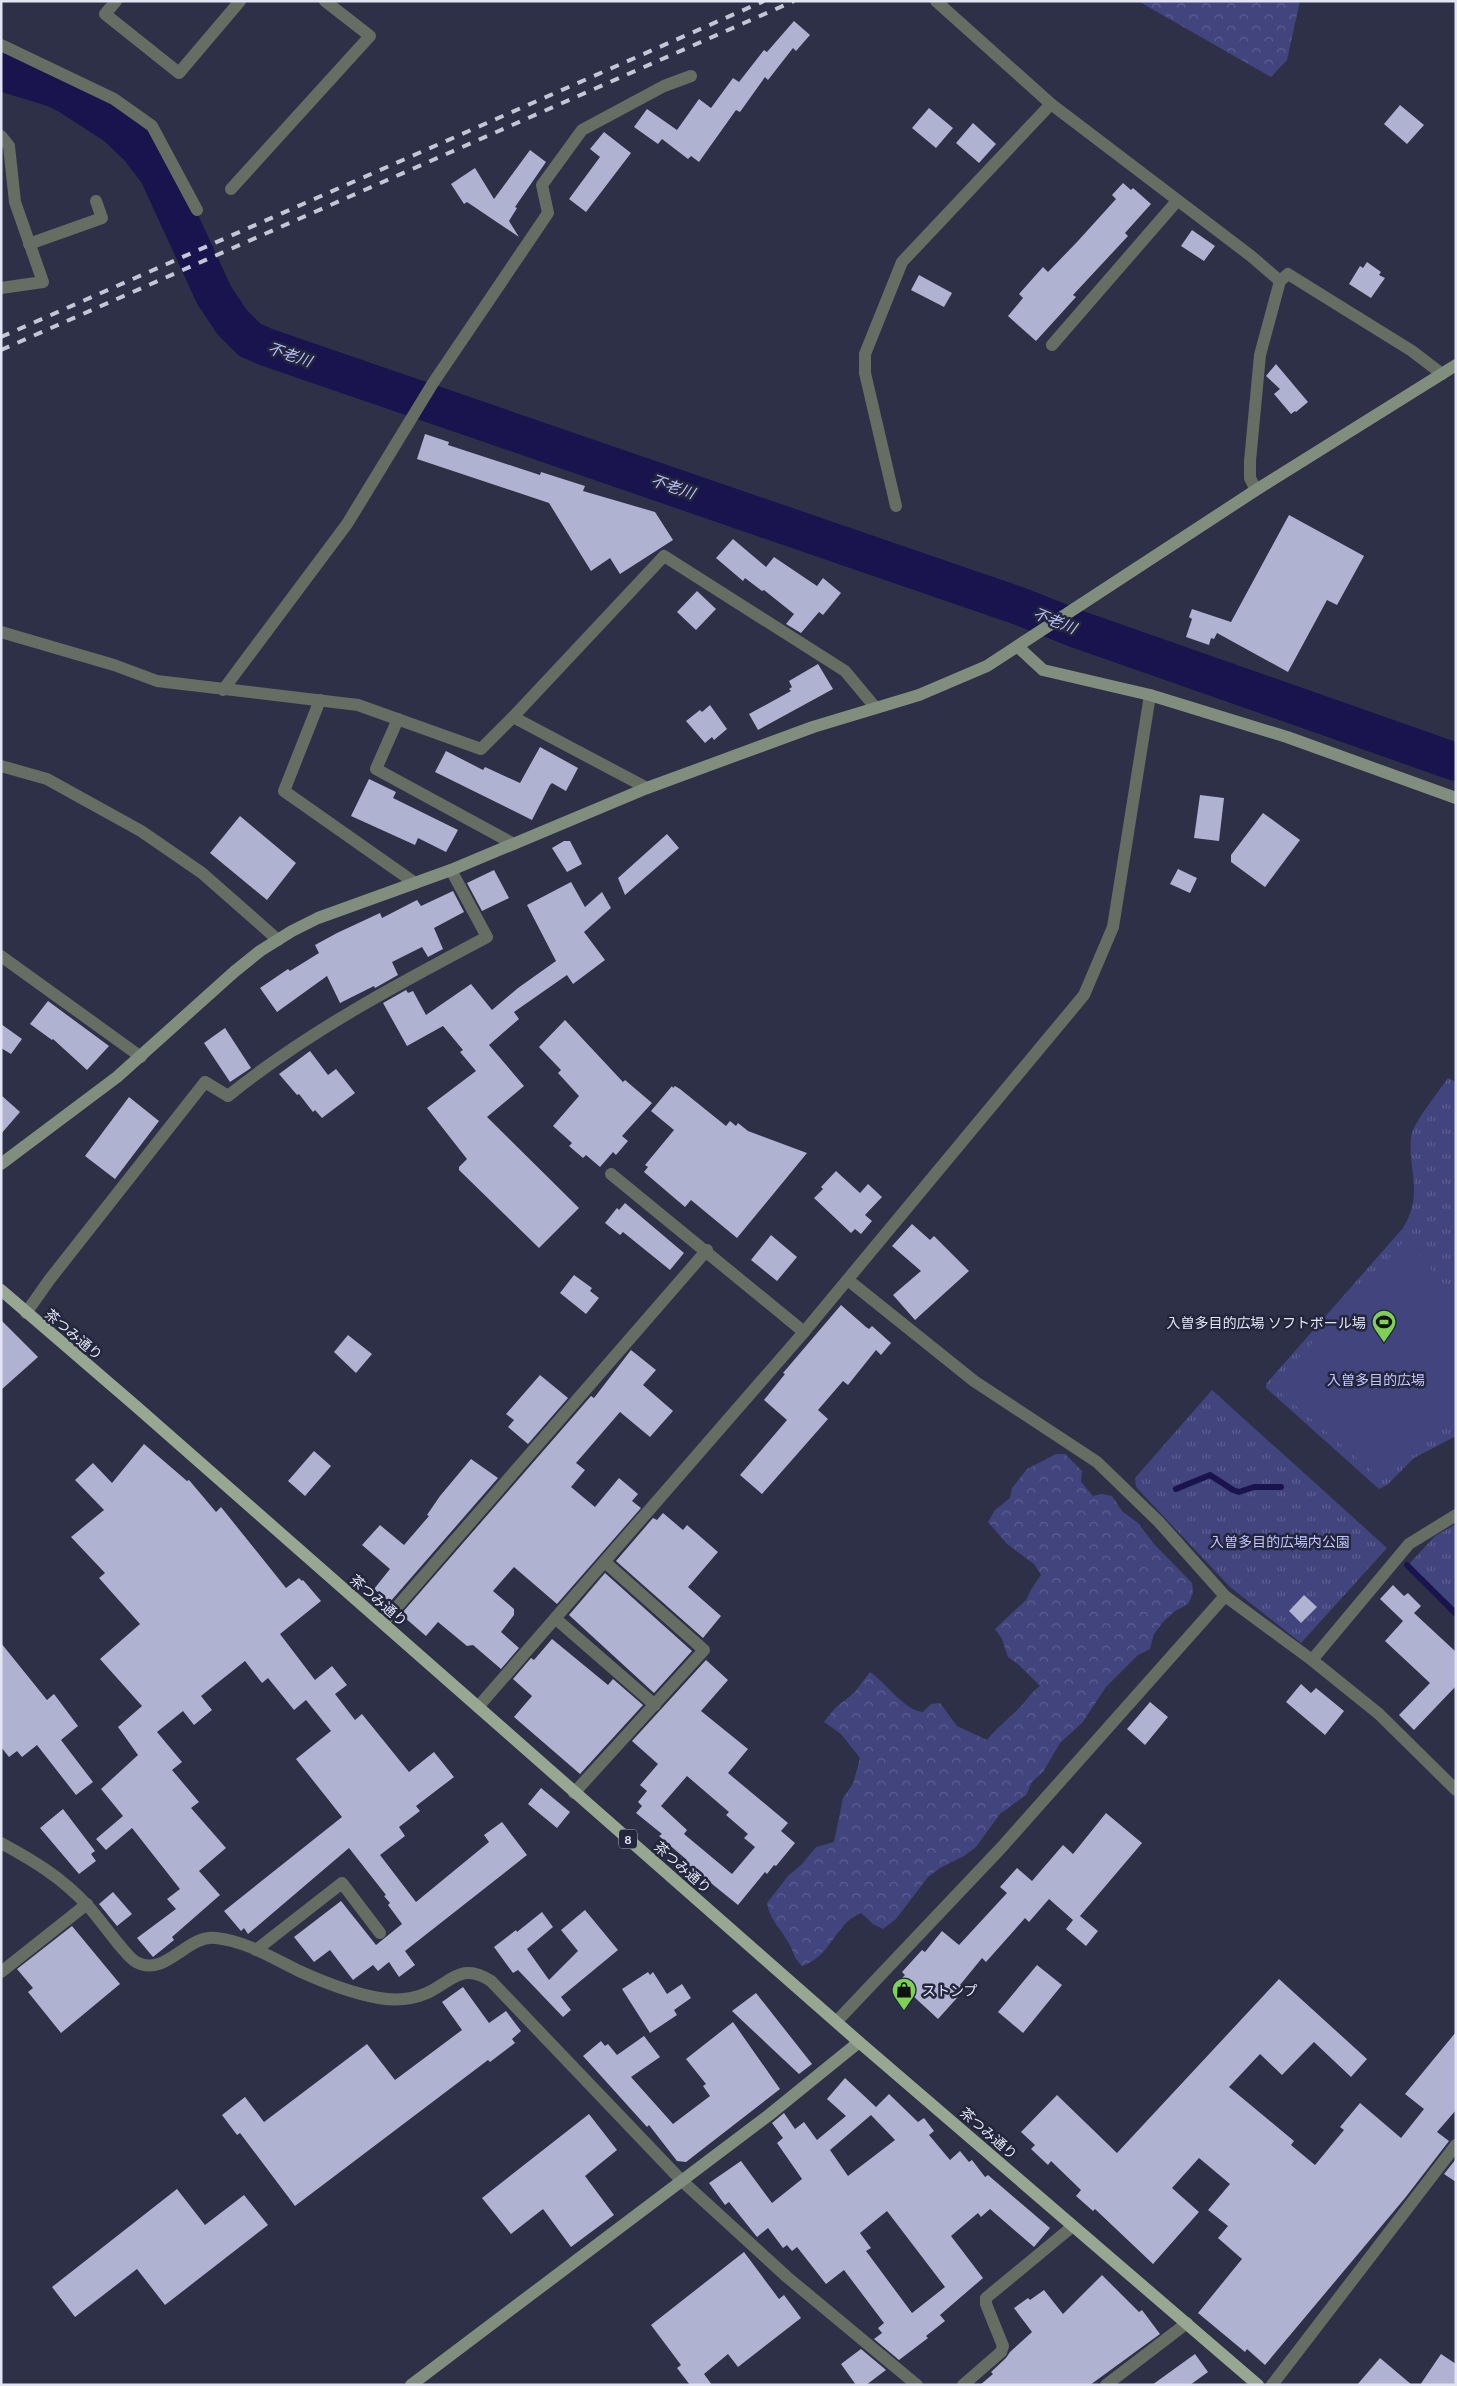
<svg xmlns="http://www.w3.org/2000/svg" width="1457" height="2386" viewBox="0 0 1457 2386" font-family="Lato,'Noto Sans JP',sans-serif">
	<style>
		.grass { fill: url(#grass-tufts) }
		.forest { fill: url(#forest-crowns) }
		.garden { fill: #42447e }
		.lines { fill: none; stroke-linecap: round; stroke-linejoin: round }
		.stream { stroke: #1a144e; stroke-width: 6 }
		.river { stroke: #1a144e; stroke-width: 38 }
		.building { fill: #afb2d0; fill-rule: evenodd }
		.street { stroke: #666d63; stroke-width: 12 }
		.secondary { stroke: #828e7d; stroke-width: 12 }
		.primary { stroke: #98a791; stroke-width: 12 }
		.rail { stroke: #c4c6d7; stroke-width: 4; stroke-dasharray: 9 9; stroke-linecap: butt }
		.labels { text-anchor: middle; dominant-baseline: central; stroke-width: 5; stroke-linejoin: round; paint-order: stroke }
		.shield { fill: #24263d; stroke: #aaacbe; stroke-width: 1 }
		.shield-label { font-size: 12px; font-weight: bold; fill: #e3e5f5 }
		.poi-label { font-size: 14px; fill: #e3e5f5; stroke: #24263d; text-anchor: end }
		.street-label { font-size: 14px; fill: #e3e5f5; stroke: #24263d }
		.park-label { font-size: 14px; fill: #c1c6ff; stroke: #24263d }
		.water-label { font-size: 15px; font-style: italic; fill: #bbc0f8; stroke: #24263d }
	</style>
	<defs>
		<pattern id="grass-tufts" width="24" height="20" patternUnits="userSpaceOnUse" patternTransform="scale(1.25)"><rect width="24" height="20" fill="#42447e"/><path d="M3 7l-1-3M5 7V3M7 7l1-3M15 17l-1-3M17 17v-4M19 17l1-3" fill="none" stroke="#5d5f91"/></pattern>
		<pattern id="forest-crowns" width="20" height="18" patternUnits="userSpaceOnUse" patternTransform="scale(1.25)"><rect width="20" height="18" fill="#42447e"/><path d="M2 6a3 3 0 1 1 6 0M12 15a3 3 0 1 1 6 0" fill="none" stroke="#5d5f91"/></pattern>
	</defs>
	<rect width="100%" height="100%" fill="#2e3048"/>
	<!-- grass -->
	<g class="grass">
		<path d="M 1448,1078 L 1456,1082 L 1456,1436 L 1414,1458 L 1387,1485 L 1379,1489 L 1266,1388 L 1266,1384 L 1403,1228 C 1424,1193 1408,1173 1411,1137 C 1412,1124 1440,1090 1448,1078 Z"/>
		<polygon points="1212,1390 1387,1548 1301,1643 1230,1587 1136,1487 1135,1478"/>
		<polygon points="1456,1524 1456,1609 1409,1564 1435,1536"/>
	</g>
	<!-- forest -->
	<g class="forest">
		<polygon points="1138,1 1300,1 1287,60 1271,77"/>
		<path d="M 1056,1454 L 1065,1454 L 1082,1471 L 1081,1482 L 1093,1496 L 1101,1494 L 1112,1496 L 1122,1511 L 1138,1523 L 1155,1545 L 1192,1583 L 1193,1593 L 1188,1604 L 1175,1611 L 1163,1622 L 1154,1634 L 1150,1649 L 1138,1655 L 1106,1687 L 1082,1723 L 1060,1743 L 1043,1772 L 1032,1782 L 1026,1795 L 1000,1814 L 976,1847 L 964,1856 L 940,1868 L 928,1877 L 896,1919 L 883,1929 L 873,1924 L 861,1913 C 834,1924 832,1956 802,1966 C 792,1956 795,1953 788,1942 C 780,1927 770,1921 767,1903 L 788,1876 L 802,1864 L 816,1847 L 834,1842 L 843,1798 L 853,1784 L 860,1758 L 841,1734 L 824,1722 L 835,1708 L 854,1693 L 870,1672 C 885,1682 905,1711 923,1712 L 931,1704 L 940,1703 L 957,1726 L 987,1740 C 997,1727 1010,1718 1021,1706 C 1028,1699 1031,1692 1040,1686 L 1019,1665 L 1008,1657 L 1002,1639 L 995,1629 L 1026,1600 L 1032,1588 L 1041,1575 L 1034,1564 L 1007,1544 L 988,1522 L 995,1510 L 1010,1498 L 1012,1488 L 1027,1469 Z"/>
	</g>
	<!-- garden -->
	<polygon class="garden" points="1406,1239 1456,1299 1456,1422 1435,1431 1379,1477 1273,1386"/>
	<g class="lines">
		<!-- stream -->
		<g class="stream">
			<polyline points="1176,1489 1210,1475 1233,1490 1239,1492 1254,1487 1281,1487"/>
			<polyline points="1407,1565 1456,1614"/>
		</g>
		<!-- river -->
		<polyline class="river" points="1,72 54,88 68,95 116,126 139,148 158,173 214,295 232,322 250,340 266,347 1019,606 1077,629 1456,762"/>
	</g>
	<!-- building -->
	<g class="building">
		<polygon points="794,21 810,35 796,51 793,48 768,80 765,77 740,112 736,110 699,162 691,156 688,159 662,139 658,144 634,127 647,109 677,130 699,99 711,108 733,78 739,82 764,50 767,52"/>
		<polygon points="1400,105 1424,125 1407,144 1384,124"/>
		<polygon points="929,108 953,128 936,148 912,128"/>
		<polygon points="973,123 996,144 979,163 956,143"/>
		<polygon points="604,132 631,153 586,212 569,199 600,157 590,149"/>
		<polygon points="530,150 546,162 515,207 517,208 509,221 519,237 467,202 464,204 451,184 475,168 494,199"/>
		<polygon points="1123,183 1131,190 1133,188 1151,204 1125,233 1128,236 1073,295 1076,297 1036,341 1008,316 1023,298 1019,294 1043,267 1048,272 1077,242 1116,199 1112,195"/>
		<polygon points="1192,230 1215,246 1204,261 1181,246"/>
		<polygon points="1367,262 1381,272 1379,275 1385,278 1371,298 1349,284 1360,266 1363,268"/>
		<polygon points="919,275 952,293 944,307 911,290"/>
		<polygon points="1276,364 1308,402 1296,412 1295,411 1291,414 1274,394 1280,389 1266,376"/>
		<polygon points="425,434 449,442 448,445 540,475 541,472 585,486 583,491 655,512 673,540 620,574 610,558 591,571 549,503 417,459"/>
		<polygon points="1289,515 1364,556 1337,605 1327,600 1288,672 1217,633 1214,639 1211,638 1209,645 1186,637 1192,619 1189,617 1192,609 1231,622"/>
		<polygon points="733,539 766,567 774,557 817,586 823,578 841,593 823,615 819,612 801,633 786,624 794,614 764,590 762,591 745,578 743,581 716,558"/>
		<polygon points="697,591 716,609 696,630 677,612"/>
		<polygon points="818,664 833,689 758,730 749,714 791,691 789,689 792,687 789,681"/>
		<polygon points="710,705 727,729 714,740 712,737 705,743 686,721 700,710 702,712"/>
		<polygon points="540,747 578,768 566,791 552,783 550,785 532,820 435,772 446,751 483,770 485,767 520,783"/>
		<polygon points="369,779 396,792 393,798 458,830 446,852 418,838 415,845 351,816"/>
		<polygon points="1200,795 1224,798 1219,841 1194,838"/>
		<polygon points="1263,813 1300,840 1265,887 1231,862 1231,855"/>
		<polygon points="240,816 296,863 267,900 210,853"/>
		<polygon points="667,834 679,848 625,895 618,878"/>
		<polygon points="564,841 570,841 582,864 567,872 552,848"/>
		<polygon points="1178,869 1197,878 1190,893 1170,884"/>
		<polygon points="494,870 509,898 482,911 467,883"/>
		<polygon points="571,882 585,907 602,892 611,908 584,932 605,960 573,984 567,975 514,1012 519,1019 489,1045 524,1086 487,1117 579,1208 539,1248 459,1170 459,1167 467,1159 427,1108 476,1071 460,1052 463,1050 443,1026 407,1046 383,1003 406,990 408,993 413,991 426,1015 471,984 492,1010 518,988 556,961 527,905"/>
		<polygon points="453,891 464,912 434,928 443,949 428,957 422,947 392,962 398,975 375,988 374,986 340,1003 327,976 277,1012 260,988 288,969 290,971 319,953 315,945 337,933 380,913 382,918 417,900 421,906"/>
		<polygon points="48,1001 109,1046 87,1070 53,1039 52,1040 30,1024"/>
		<polygon points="565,1020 623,1082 625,1080 652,1103 622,1136 628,1141 616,1155 613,1152 600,1167 586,1155 583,1158 569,1146 572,1143 553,1126 579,1096 558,1073 561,1070 539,1047"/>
		<polygon points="1,1024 22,1039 11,1054 1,1048"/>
		<polygon points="225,1028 251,1068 230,1082 204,1043"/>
		<polygon points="310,1051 328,1075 336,1069 355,1093 322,1118 315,1110 313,1112 299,1094 297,1095 279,1074"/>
		<polygon points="672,1086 673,1088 675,1086 680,1089 726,1126 730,1121 736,1126 738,1123 748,1131 807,1153 737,1238 691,1200 685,1207 644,1172 648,1167 645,1165 674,1130 651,1111"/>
		<polygon points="1,1095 20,1112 1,1134"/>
		<polygon points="129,1097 159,1121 115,1179 85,1156"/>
		<polygon points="836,1171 860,1193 868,1184 882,1197 865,1215 872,1221 861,1234 855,1229 851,1233 814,1198 823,1189 821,1187"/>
		<polygon points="625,1203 684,1253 670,1270 623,1232 620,1235 605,1223 617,1208 619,1210"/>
		<polygon points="912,1224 930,1240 934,1236 969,1271 915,1320 893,1295 921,1271 892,1246"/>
		<polygon points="771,1235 797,1257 777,1281 751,1260"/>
		<polygon points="574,1275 592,1288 590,1291 599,1298 586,1314 560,1293"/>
		<polygon points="841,1305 866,1327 869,1329 872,1326 891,1343 881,1355 876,1350 848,1385 843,1381 818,1410 828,1419 762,1494 740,1475 787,1420 764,1400 785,1374 783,1373"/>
		<polygon points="1,1320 38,1357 1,1390"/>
		<polygon points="348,1335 372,1354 356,1373 334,1352"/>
		<polygon points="631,1350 656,1370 643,1385 673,1411 650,1437 620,1412 576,1463 585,1470 571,1487 595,1507 619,1478 638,1494 632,1501 641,1508 557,1604 514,1567 493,1591 514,1609 514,1615 501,1632 519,1648 501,1669 473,1645 467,1646 438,1622 426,1636 404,1617 405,1615 402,1613 591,1396 594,1398"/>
		<polygon points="540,1375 568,1398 528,1444 508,1427 514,1420 506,1414"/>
		<polygon points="144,1444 187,1481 189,1480 216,1512 221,1507 286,1588 299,1578 302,1581 303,1580 321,1601 280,1634 315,1680 332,1666 347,1685 335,1694 355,1720 362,1714 409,1772 434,1752 454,1777 416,1806 420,1811 399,1827 405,1836 380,1855 416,1902 489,1842 484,1835 502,1822 527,1855 405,1951 415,1965 399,1977 389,1962 378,1971 373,1965 353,1980 330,1950 314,1962 294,1937 341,1901 376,1945 402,1924 388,1905 390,1903 384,1896 386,1895 349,1848 248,1934 244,1928 241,1931 224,1911 342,1817 296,1759 331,1731 306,1700 294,1710 268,1678 262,1683 245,1661 201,1696 212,1710 194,1725 183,1711 157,1732 182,1762 172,1770 199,1802 191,1808 226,1848 199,1871 220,1895 172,1937 174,1940 153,1957 137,1938 176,1909 167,1899 180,1889 132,1828 106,1850 96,1839 123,1816 101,1789 138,1755 118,1727 142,1706 100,1659 140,1624 99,1578 105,1573 71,1537 104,1510 75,1480 93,1463 112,1483"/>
		<polygon points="314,1451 331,1466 305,1496 288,1481"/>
		<polygon points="471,1459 498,1478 390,1602 374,1589 390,1569 362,1545 380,1525 404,1545 429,1516 427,1515 440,1496"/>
		<polygon points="663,1513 683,1530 687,1525 718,1552 688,1587 721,1616 703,1638 616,1561 653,1518 657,1520"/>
		<polygon points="605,1573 692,1651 654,1693 569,1615"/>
		<polygon points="1393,1585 1404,1596 1408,1593 1421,1606 1414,1613 1456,1652 1456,1686 1414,1730 1399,1715 1430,1683 1385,1641 1403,1621 1380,1599"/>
		<polygon points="1304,1595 1317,1607 1301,1623 1289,1611"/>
		<polygon points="552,1639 608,1685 613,1679 643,1705 580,1774 514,1717 532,1696 513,1679 531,1658 534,1660"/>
		<polygon points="1,1643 47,1700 54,1694 78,1726 61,1740 93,1782 76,1795 37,1745 22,1757 17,1751 9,1757 1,1747"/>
		<path d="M 706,1660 L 728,1680 L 701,1711 L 748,1749 L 728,1773 L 788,1823 L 781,1831 L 795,1843 L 776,1866 L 774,1865 L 767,1874 L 765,1872 L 738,1905 L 685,1862 L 687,1860 L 659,1836 L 662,1834 L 636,1813 L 642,1806 L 638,1802 L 647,1791 L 640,1785 L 658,1764 L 632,1741 ZM 687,1776 L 729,1812 L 726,1815 L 748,1834 L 744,1838 L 755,1847 L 732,1874 L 684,1834 L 687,1830 L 661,1806 Z"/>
		<polygon points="1301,1684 1311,1693 1316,1688 1344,1711 1325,1735 1286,1702"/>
		<polygon points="1150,1702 1168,1717 1145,1745 1127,1729"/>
		<polygon points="541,1788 570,1812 557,1828 528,1804"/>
		<polygon points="63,1809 95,1851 91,1854 96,1861 79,1874 40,1828"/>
		<polygon points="1106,1813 1142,1843 1080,1916 1098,1931 1086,1946 1066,1929 1073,1920 1049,1899 1029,1922 1025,1918 986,1962 982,1958 960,1985 965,1989 938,2019 898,1982 905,1975 902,1972 922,1950 925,1952 942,1931 959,1945 1007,1893 1000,1887 1017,1868 1032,1881 1063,1845 1073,1854"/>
		<polygon points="113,1892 132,1914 117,1926 99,1904"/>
		<polygon points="585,1910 618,1950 561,1997 571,2010 563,2017 518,1970 513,1973 494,1947 516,1930 517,1932 542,1912 553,1927 527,1949 549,1980 578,1951 561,1930"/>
		<polygon points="72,1926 120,1984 61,2033 28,1992 33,1988 17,1969"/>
		<polygon points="1037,1965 1062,1985 1023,2033 998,2012"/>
		<polygon points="648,1972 650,1975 653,1972 667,1994 682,1984 691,1998 674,2010 677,2015 650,2033 622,1989"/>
		<polygon points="1279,1979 1367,2059 1351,2077 1314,2042 1282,2075 1260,2054 1229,2087 1294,2141 1291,2145 1315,2165 1344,2130 1340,2127 1360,2103 1401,2138 1424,2109 1405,2094 1456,2032 1456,2110 1437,2132 1449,2141 1405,2198 1265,2365 1247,2349 1245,2352 1198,2313 1242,2259 1218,2238 1228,2226 1208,2210 1230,2184 1199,2158 1172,2188 1199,2212 1153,2264 1095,2209 1093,2211 1076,2196 1081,2190 1051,2161 1048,2165 1031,2149 1035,2145 1021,2132 1057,2095 1117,2153"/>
		<polygon points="463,1987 489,2023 506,2011 521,2031 512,2039 515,2043 490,2062 488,2060 295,2206 240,2133 237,2135 222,2115 245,2097 264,2122 367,2044 395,2080 462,2030 442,2002"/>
		<polygon points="756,1993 812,2064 799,2074 732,2011"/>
		<polygon points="733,2022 780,2089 686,2162 677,2161 649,2125 647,2127 583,2056 601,2041 605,2046 608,2044 617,2055 644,2036 660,2057 631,2077 673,2124 710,2096 703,2086 706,2084 686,2059"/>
		<path d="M 845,2078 L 876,2107 L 889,2094 L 918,2122 L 924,2118 L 934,2131 L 929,2135 L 950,2160 L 960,2151 L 969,2162 L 972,2160 L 985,2177 L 988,2175 L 1050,2228 L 1034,2247 L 990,2209 L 981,2217 L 978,2213 L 951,2236 L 983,2278 L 940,2315 L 945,2321 L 926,2336 L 928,2338 L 899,2360 L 874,2339 L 882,2333 L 878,2328 L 884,2323 L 844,2270 L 826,2284 L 797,2247 L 792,2251 L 787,2245 L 783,2248 L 768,2228 L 757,2237 L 729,2202 L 725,2205 L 709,2183 L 741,2161 L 772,2203 L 802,2179 L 777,2143 L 783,2138 L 772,2123 L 784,2113 L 795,2129 L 804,2122 L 817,2140 L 846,2116 L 827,2099 ZM 871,2115 L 895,2140 L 848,2176 L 830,2150 ZM 887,2211 L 945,2287 L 912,2313 L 866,2251 L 871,2248 L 860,2233 Z"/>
		<polygon points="589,2114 617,2150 585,2176 614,2215 571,2247 543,2209 511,2234 482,2198"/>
		<polygon points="1456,2159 1456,2182 1444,2174"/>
		<polygon points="177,2189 205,2225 244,2195 268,2225 165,2305 137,2269 75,2317 52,2287"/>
		<polygon points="744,2252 779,2299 784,2295 801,2318 738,2367 728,2354 704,2374 712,2385 690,2385 677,2368 681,2365 651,2325"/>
		<polygon points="1102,2275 1139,2312 1142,2310 1160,2334 1090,2385 980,2385 993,2374 991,2372 1006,2358 1010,2352 1032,2332 1014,2308 1028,2298 1030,2300 1044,2290 1063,2314"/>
		<polygon points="861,2349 886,2370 866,2385 856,2385 841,2364"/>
		<polygon points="1195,2354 1208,2372 1190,2385 1152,2385"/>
		<polygon points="1441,2354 1456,2364 1456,2385 1420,2385"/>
		<polygon points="1380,2358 1412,2385 1357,2385"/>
	</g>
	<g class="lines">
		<!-- street -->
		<g class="street">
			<polyline points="116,1 105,14 179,73 240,1"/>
			<polyline points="936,1 1051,104 1251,256 1280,281"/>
			<polyline points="1,45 114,99 152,126 197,210"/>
			<polyline points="1,136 9,146 15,202 43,282 1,288"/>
			<polyline points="231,189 370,36 325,1"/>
			<polyline points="29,244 102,218 96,201"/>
			<polyline points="1052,345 1177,201"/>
			<polyline points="1256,490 1250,478 1250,461 1260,355 1280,281 1288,274 1412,351 1442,374"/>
			<polyline points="896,506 865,373 865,354 902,262 1051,104"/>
			<polyline points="1,632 114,665 157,681 358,705 481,749 513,717 647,788"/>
			<polyline points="223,690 347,524 433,383 548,213 542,185 582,130 664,86 691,76"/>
			<polyline points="320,700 284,791 415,883"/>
			<polyline points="513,717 664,556 845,671 875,707"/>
			<polyline points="398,719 376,769 514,844"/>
			<polyline points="1,766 47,779 141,831 202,873 278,940"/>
			<polyline points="1,956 141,1057"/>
			<polyline points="611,1174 804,1332"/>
			<polyline points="848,1280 974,1381 1097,1462 1159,1522 1225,1596 1312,1660 1379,1714 1456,1790"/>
			<path d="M 26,1313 L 50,1279 L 205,1082 L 228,1096 C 307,1032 398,984 487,937 L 451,870"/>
			<polyline points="556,1619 655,1705"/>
			<polyline points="383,1623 707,1250"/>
			<polyline points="1312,1660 1409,1544 1456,1515"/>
			<polyline points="478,1707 804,1332 1084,995 1113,927 1150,695"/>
			<polyline points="574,1793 704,1650 606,1563"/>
			<path d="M 1,1843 C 34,1861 61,1877 87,1905 C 98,1916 126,1957 136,1962 C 166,1978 187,1934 216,1938 C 245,1941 271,1957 297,1970 C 323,1982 350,1993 379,1998 C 396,2001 411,2000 427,1993 C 452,1981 462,1962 491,1981 L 681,2180 L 787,2277 L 917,2385"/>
			<polyline points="256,1950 342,1883 380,1933"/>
			<polyline points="1,1972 87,1904"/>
			<polyline points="837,2021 1001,1848 1225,1596"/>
			<polyline points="963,2385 1001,2352 1003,2346 986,2304 986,2298 1073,2226"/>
			<polyline points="1106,2385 1187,2323"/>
			<polyline points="1272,2385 1456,2145"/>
		</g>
		<!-- secondary -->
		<g class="secondary">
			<polyline points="1018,647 1043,670 1150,695 1287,737 1456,798"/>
			<polyline points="1,1164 117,1077 234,972 260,951 292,931 318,918 451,870 647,788 813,727 919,695 987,666 1256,490 1456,365"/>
			<polyline points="411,2385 769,2115 859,2042"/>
		</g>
		<!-- primary -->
		<polyline class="primary" points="1,1290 138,1408 859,2042 1258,2385"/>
		<!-- rail -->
		<g class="rail">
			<polyline points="1,337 764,1"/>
			<polyline points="1,350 794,1"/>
		</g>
	</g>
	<!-- icons -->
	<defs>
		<symbol id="stadium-pin" viewBox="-11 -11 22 30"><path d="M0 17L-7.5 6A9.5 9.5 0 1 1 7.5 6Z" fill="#7dd154" stroke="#24263d"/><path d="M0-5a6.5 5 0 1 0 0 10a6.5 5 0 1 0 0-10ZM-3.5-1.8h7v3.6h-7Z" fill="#111"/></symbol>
		<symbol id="shop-pin" viewBox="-11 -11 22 30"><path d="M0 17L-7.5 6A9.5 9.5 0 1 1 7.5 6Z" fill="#7dd154" stroke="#24263d"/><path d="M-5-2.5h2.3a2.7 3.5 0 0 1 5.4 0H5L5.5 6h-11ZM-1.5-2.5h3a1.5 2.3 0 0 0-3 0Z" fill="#111"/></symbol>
	</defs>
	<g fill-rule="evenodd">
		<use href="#stadium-pin" x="1370" y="1308" width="28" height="38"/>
		<use href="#shop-pin" x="890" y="1976" width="28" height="38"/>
	</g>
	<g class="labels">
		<!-- shield labels -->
		<rect class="shield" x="619" y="1829.5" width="18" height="19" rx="4"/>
		<g class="shield-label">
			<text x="628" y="1839">8</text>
		</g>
		<!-- poi labels -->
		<g class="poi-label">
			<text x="1366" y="1322">入曽多目的広場 ソフトボール場</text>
			<text x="922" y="1990" text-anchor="start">ストンプ</text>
		</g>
		<!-- street labels -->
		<g class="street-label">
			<text transform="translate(74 1334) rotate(40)">茶つみ通り</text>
			<text transform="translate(379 1600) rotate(41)">茶つみ通り</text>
			<text transform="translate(683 1867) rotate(41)">茶つみ通り</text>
			<text transform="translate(989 2133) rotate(41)">茶つみ通り</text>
		</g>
		<!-- park labels -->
		<g class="park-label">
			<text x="1376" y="1379">入曽多目的広場</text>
			<text x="1280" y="1541">入曽多目的広場内公園</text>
		</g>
		<!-- water labels -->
		<g class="water-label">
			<text transform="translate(290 354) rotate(19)">不老川</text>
			<text transform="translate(673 486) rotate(19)">不老川</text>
			<text transform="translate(1055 620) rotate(22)">不老川</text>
		</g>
	</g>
	<!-- border -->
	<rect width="1457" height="2386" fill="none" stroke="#e3e5f5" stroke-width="5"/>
</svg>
